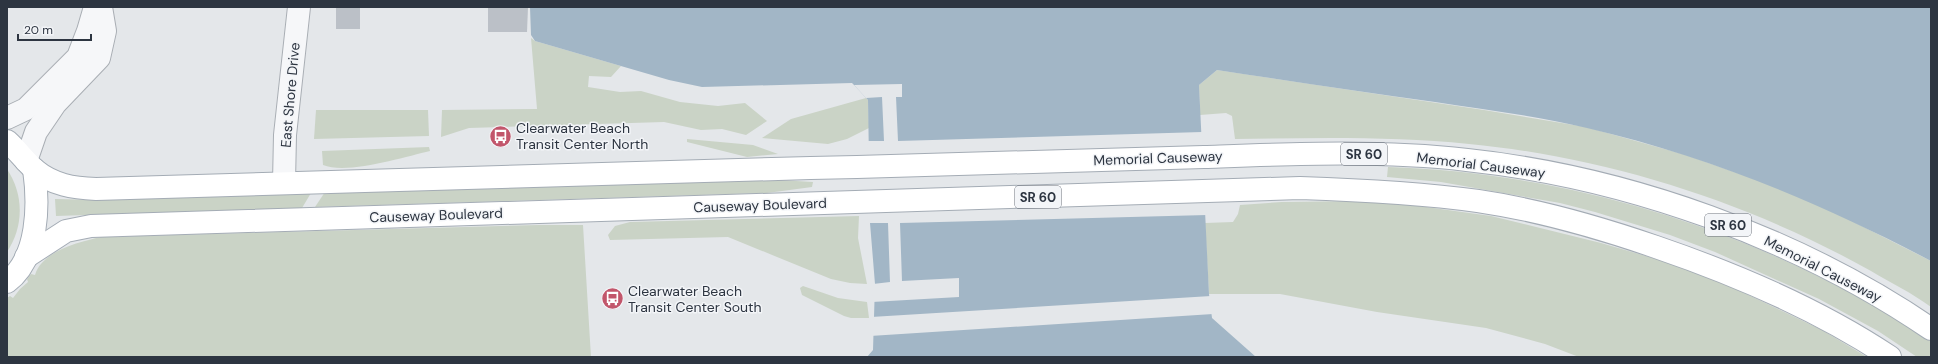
<svg xmlns="http://www.w3.org/2000/svg" width="1938" height="364" viewBox="0 0 1938 364" font-family="'DM Sans',sans-serif">
	<style>
		.green { fill: #cad3c6 }
		.water { fill: #a2b6c6 }
		.pier { fill: #e4e7ea }
		.building { fill: #bbc0c7 }
		.lines { fill: none; stroke-linecap: round; stroke-linejoin: round }
		.street-casing { stroke: #a9aeb4; stroke-width: 24 }
		.primary-casing { stroke: #a4acb5; stroke-width: 24 }
		.street { stroke: #f6f7f9; stroke-width: 22 }
		.primary { stroke: #fff; stroke-width: 22 }
		.labels { text-anchor: middle; dominant-baseline: central; stroke-width: 3; stroke-linejoin: round; paint-order: stroke }
		.shield { fill: #f3f5f8; stroke: #686f78; stroke-width: 1 }
		.shield-label { font-size: 13px; font-weight: bold; fill: #2d3541 }
		.street-label { font-size: 14px; fill: #2d3541; stroke: #f3f5f8 }
		.poi-label { font-size: 14px; fill: #2d3541; stroke: #f3f5f8; text-anchor: start }
	</style>
	<rect width="100%" height="100%" fill="#e4e7ea"/>
	<!-- green -->
	<g class="green">
		<polygon points="531,38 535,41 621,66 611,77 589,76 588,87 620,92 641,91 680,102 718,106 745,103 767,121 746,135 722,129 701,130 664,122 469,128 441,137 442,110 537,109"/>
		<path d="M 1217,70 L 1484,110 L 1586,127 L 1686,155 L 1777,187 L 1826,208 L 1931,261 L 1931,307 C 1912,293 1891,283 1871,271 C 1750,203 1607,157 1469,144 C 1391,136 1313,138 1235,139 L 1232,116 L 1226,113 L 1200,115 L 1199,85 Z"/>
		<polygon points="866,98 868,100 869,128 847,139 828,144 762,138 791,119"/>
		<polygon points="316,110 428,110 429,136 314,139"/>
		<polygon points="687,139 753,145 778,154 747,157 687,142"/>
		<path d="M 429,147 L 430,151 C 404,157 347,175 323,165 L 322,151 Z"/>
		<path d="M 1388,167 C 1580,173 1770,236 1931,340 L 1931,357 L 1917,357 L 1878,331 L 1819,299 L 1715,252 L 1670,235 L 1595,212 L 1560,203 L 1441,182 L 1387,177 Z"/>
		<path d="M 7,169 C 24,195 24,226 7,252 Z"/>
		<polygon points="763,179 813,182 812,187 767,193 315,207 325,192"/>
		<polygon points="311,193 302,208 56,216 55,199 100,200"/>
		<polygon points="1359,201 1419,206 1491,216 1601,243 1670,263 1734,288 1822,330 1867,357 1579,357 1545,344 1486,328 1377,312 1280,294 1209,294 1205,223 1233,222 1238,214 1240,205 1282,202"/>
		<polygon points="859,216 858,238 867,284 850,283 831,279 728,237 610,240 608,235 615,226 630,222"/>
		<path d="M 539,225 L 583,225 L 591,357 L 7,357 L 7,298 L 10,296 L 13,298 L 20,289 L 28,282 L 27,279 L 31,274 L 35,275 C 42,251 79,242 101,237 Z"/>
		<polygon points="803,286 838,298 867,302 869,318 851,318 844,316 802,295 800,288"/>
	</g>
	<!-- water -->
	<path class="water" d="M 530,7 L 1931,7 L 1931,261 C 1819,202 1710,157 1587,128 C 1537,116 1486,110 1435,102 C 1362,92 1290,81 1217,70 L 1199,85 L 1209,294 L 1212,318 L 1256,357 L 867,357 L 873,350 L 875,284 L 870,223 L 868,100 L 854,85 L 852,83 L 702,87 L 669,80 L 535,41 L 531,35 Z"/>
	<!-- pier -->
	<g class="pier">
		<polygon points="902,84 902,97 896,97 898,141 1202,132 1207,215 900,223 902,281 959,278 959,297 872,302 873,284 890,282 888,223 868,223 867,141 884,141 882,97 866,98 854,85"/>
		<polygon points="1211,296 1213,314 870,336 871,317"/>
	</g>
	<!-- building -->
	<g class="building">
		<rect x="336" y="7" width="24" height="22"/>
		<polygon points="488,7 528,7 527,32 488,32"/>
	</g>
	<g class="lines">
		<defs>
			<g id="street">
				<polyline points="7,118 26,109 78,57 88,31 95,7"/>
				<polyline points="26,161 36,132 55,104 99,58 105,31 101,7"/>
				<polyline points="284,182 285,135 299,7"/>
			</g>
			<g id="primary">
				<path d="M 7,141 C 17,150 25,161 35,170 C 53,185 73,188 96,189 C 349,180 603,172 857,167 C 972,164 1088,160 1204,157 C 1291,154 1380,150 1467,160 C 1627,177 1798,238 1931,329"/>
				<path d="M 26,257 L 66,231 L 91,226 L 1300,188 C 1360,190 1419,193 1478,201 C 1539,210 1598,227 1656,247 C 1738,275 1818,309 1890,357"/>
				<path d="M 7,282 C 39,258 39,204 34,169"/>
			</g>
		</defs>
		<!-- street casing -->
		<use href="#street" class="street-casing"/>
		<!-- primary casing -->
		<use href="#primary" class="primary-casing"/>
		<!-- street -->
		<use href="#street" class="street"/>
		<!-- primary -->
		<use href="#primary" class="primary"/>
	</g>
	<!-- icons -->
	<defs>
		<symbol id="bus-disc" viewBox="-11 -11 22 22"><circle r="9.5" fill="#c2566b" stroke="#f3f5f8"/><path d="M-5-6H5V4H4V6H2V4H-2V6H-4V4H-5ZM-3.5-4V0h7V-4ZM-3.5 1.2v1.5H-2V1.2ZM2 1.2v1.5H3.5V1.2Z" fill="#fff"/></symbol>
	</defs>
	<g fill-rule="evenodd">
		<use href="#bus-disc" x="488" y="124" width="25" height="25"/>
		<use href="#bus-disc" x="600" y="286" width="25" height="25"/>
	</g>
	<g class="labels">
		<!-- shield labels -->
		<g class="shield">
			<rect x="1341" y="143" width="46" height="22" rx="3"/>
			<rect x="1015" y="186" width="46" height="22" rx="3"/>
			<rect x="1705" y="214" width="46" height="22" rx="3"/>
		</g>
		<g class="shield-label">
			<text x="1364" y="154">SR 60</text>
			<text x="1038" y="197">SR 60</text>
			<text x="1728" y="225">SR 60</text>
		</g>
		<!-- street labels -->
		<g class="street-label">
			<text transform="translate(290 95) rotate(-85)">East Shore Drive</text>
			<text transform="translate(1158 158) rotate(-2)">Memorial Causeway</text>
			<text transform="translate(1481 165) rotate(7)">Memorial Causeway</text>
			<text transform="translate(760 205) rotate(-2)">Causeway Boulevard</text>
			<text transform="translate(436 215) rotate(-2)">Causeway Boulevard</text>
			<text transform="translate(1823 269) rotate(27)">Memorial Causeway</text>
		</g>
		<!-- poi labels -->
		<g class="poi-label">
			<text x="516" y="128">Clearwater Beach<tspan x="516" dy="16">Transit Center North</tspan></text>
			<text x="628" y="291">Clearwater Beach<tspan x="628" dy="16">Transit Center South</tspan></text>
		</g>
	</g>
	<!-- border -->
	<rect width="1938" height="364" fill="none" stroke="#2d3541" stroke-width="16"/>
	<!-- scale -->
	<path d="M18 34v6h73v-6" fill="none" stroke="#2d3541" stroke-width="2"/>
	<text x="24" y="34" font-size="12" fill="#2d3541" stroke="#f3f5f8" stroke-width="3" paint-order="stroke">20 m</text>
</svg>
